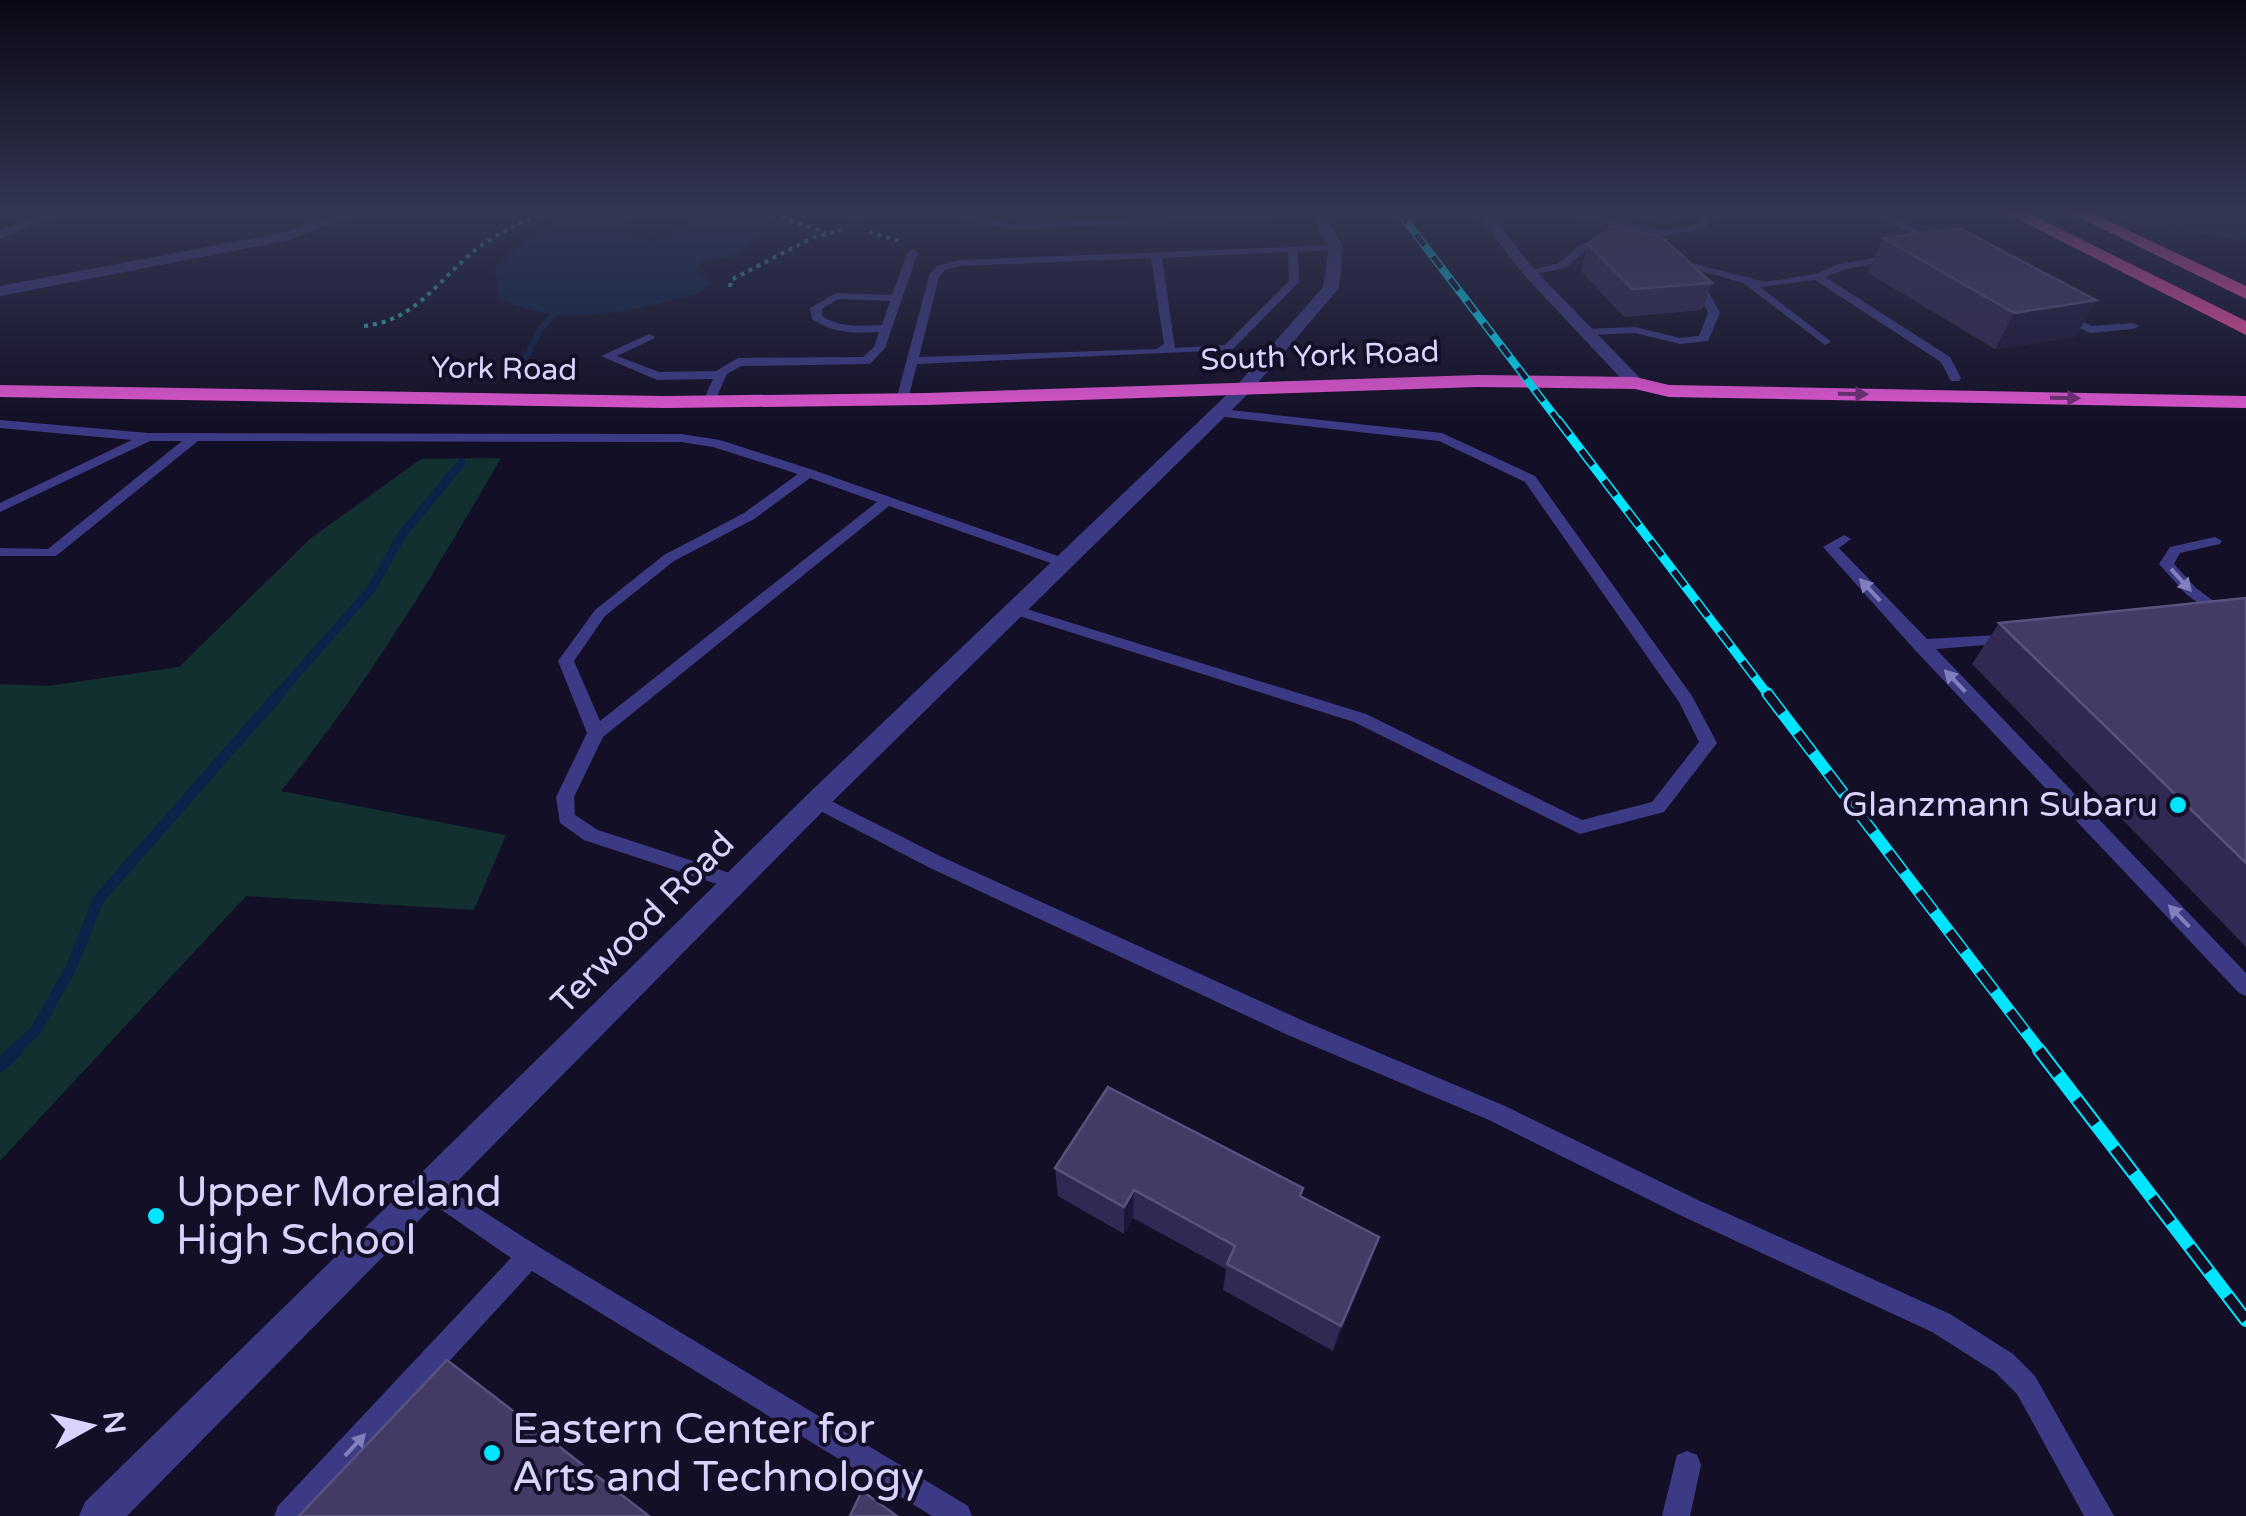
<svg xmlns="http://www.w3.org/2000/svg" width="2246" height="1516" viewBox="0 0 2246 1516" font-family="'Varela Round',sans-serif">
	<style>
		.green { fill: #12302f }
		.water { fill: #0c2248 }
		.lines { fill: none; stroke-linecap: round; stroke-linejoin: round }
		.stream-far3 { stroke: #0c2248; stroke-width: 6 }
		.stream-far2 { stroke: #0c2248; stroke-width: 9 }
		.stream-far1 { stroke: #0c2248; stroke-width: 11 }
		.stream { stroke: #0c2248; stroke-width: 14 }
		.path { stroke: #2fb8b0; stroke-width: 4; stroke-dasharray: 4 5; stroke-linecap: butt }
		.service { fill: #3d3a85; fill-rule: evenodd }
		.minor { fill: #3d3a85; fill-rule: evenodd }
		.tertiary { fill: #3d3a85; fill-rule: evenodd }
		.trunk { fill: #e055d1; fill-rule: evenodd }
		.motorway { fill: #ff4fa3; fill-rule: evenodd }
		.rail-far3-casing { stroke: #00e5ff; stroke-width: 8 }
		.rail-far2-casing { stroke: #00e5ff; stroke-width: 9 }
		.rail-far1-casing { stroke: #00e5ff; stroke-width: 12 }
		.rail-casing { stroke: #00e5ff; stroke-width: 14 }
		.rail-far3 { stroke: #130f26; stroke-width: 5; stroke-dasharray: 14; stroke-linecap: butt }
		.rail-far2 { stroke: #130f26; stroke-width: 6; stroke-dasharray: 19; stroke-linecap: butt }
		.rail-far1 { stroke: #130f26; stroke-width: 9; stroke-dasharray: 25; stroke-linecap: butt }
		.rail { stroke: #130f26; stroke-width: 10; stroke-dasharray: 31; stroke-linecap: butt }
		.wall { fill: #312854 }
		.shaded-wall { fill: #1d163a }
		.building { fill: #433a66; stroke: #5a527e; stroke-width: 2.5 }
		.oneway { fill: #6f2e73 }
		.oneway2 { fill: #837fbc }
		.poi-dot { fill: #00e5ff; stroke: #130f26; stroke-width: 4 }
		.labels { text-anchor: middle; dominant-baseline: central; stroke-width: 8; stroke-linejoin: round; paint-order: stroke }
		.far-street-label { font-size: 30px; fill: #d9d4ff; stroke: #130f26 }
		.poi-label { font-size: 35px; fill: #d9d4ff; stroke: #130f26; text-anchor: end }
		.street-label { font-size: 35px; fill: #d9d4ff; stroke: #130f26 }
		.near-poi-label { font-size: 42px; fill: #d9d4ff; stroke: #130f26; text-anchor: start }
	</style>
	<rect width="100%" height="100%" fill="#130f26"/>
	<!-- green -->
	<g class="green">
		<polygon points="2096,212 2246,212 2246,240 2116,222"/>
		<path d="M 501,458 C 434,574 366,687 281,791 L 506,835 L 474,910 L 246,896 L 0,1161 L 0,684 L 48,686 L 179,667 L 311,538 L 421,459 Z"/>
	</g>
	<!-- water -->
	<path class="water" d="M 573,212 L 638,212 L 623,224 L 623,230 C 661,258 683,221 710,212 C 732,205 767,212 790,212 L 731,258 L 702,261 L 696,272 L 712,282 L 700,293 C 630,311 568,329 499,299 L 495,268 L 525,240 Z"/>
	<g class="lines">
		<!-- stream-far3 -->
		<g class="stream-far3">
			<polyline points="2233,212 2246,217"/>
			<polyline points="517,375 540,330 559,308"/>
		</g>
		<!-- stream-far2 -->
		<polyline class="stream-far2" points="277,696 372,588 401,536 461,463"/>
		<!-- stream-far1 -->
		<polyline class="stream-far1" points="13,1052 36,1030 72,966 98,900 280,693"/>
		<!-- stream -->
		<polyline class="stream" points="0,1065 16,1050"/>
		<!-- path -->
		<g class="path">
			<polyline points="764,212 826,232"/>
			<polyline points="869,232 900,241"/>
			<polyline points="730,287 731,280 814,237 842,230"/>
			<path d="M 364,326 C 418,320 439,278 479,247 C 498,233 520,224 541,212"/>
		</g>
		<!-- service -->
		<g class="service">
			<polygon points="858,212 871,212 857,220 851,220 851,216"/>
			<polygon points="942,212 961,212 1011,224 1239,212 1305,212 1300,215 1011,230"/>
			<polygon points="1557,212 1577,212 1664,230 1698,225 1706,212 1716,212 1705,229 1664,236"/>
			<polygon points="1874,212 1887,212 1940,244 1931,246"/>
			<polygon points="1583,243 1608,243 1613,246 1608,249 1589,248 1565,268 1529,275 1524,272 1558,263"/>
			<path d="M 1340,245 L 1340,249 L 1336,250 L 1298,252 L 1299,282 L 1232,350 L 917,364 L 908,400 L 902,404 L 896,400 L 929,276 L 937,266 L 960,260 ZM 1288,252 L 1289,281 L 1225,345 L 1175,348 L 1162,258 ZM 1151,258 L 1164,344 L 1156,349 L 919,357 L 939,277 L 945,270 L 960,266 Z"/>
			<path d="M 913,249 L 918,252 L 885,348 L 870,364 L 741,366 L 727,374 L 715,401 L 709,405 L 703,401 L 713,379 L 657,380 L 601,356 L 649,334 L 655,337 L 653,339 L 617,356 L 659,372 L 716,371 L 738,358 L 863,357 L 874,347 L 879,332 C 855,333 833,334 812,319 L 810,308 L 836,293 L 892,295 L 908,252 ZM 838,299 L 890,301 L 882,325 C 860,326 841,328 822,316 L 822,309 Z"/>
			<polygon points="1896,254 1901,257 1900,259 1846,269 1825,277 1950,357 1961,378 1959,381 1951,381 1941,362 1815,280 1760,287 1829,340 1831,342 1825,345 1743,283 1667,261 1672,258 1765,282 1815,274 1839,264"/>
			<polygon points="1699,280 1704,283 1720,313 1708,341 1680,344 1635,333 1587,335 1581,332 1587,329 1635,327 1680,338 1699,336 1708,313 1694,283"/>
			<polygon points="2058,314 2066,314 2092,326 2133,323 2139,326 2133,329 2090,333 2058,318"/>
			<polygon points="1220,409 1442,433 1535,476 1692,696 1717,743 1664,812 1580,834 1354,722 1010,613 1007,610 1010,607 1020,607 1366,714 1582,820 1652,802 1699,742 1679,702 1525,482 1439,441 1216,416 1216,410"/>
			<path d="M 0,420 L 148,433 L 681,434 L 720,440 L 813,470 L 1069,560 L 1071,563 L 1064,567 L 1059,566 L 889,506 L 603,737 L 574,797 L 575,815 L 598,830 L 745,878 L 748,883 L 745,888 L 738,891 L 584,840 L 560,823 L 556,797 L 587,733 L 558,661 L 595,610 L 664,555 L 744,513 L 798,474 L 713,447 L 681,442 L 198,441 L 56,556 L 0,556 L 0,548 L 48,549 L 182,441 L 150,441 L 0,512 L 0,503 L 132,440 L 0,428 ZM 810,478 L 877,502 L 600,721 L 574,661 L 605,616 L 674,561 L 754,519 Z"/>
			<polygon points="1844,535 1851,539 1839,548 1927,639 2016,634 2018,638 2016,642 2010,643 1936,649 2246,973 2246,996 2239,993 1914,649 1823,547"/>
			<polygon points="2215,537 2222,541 2220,544 2180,553 2174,564 2196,588 2227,611 2246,609 2246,619 2219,619 2186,594 2159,564 2170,547"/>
			<polygon points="817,794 942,857 1306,1022 1505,1106 1700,1201 1950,1314 2013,1354 2035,1376 2114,1516 2084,1516 2017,1394 1995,1372 1932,1332 1684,1217 1489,1120 1290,1036 928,867 811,806 808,801 811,796"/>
			<polygon points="428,1176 539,1247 968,1506 972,1516 932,1516 532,1271 307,1516 274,1516 278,1506 511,1258 420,1195 416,1187 420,1179"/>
			<polygon points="1687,1451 1697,1455 1701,1465 1690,1516 1662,1516 1677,1455"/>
		</g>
		<!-- minor -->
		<g class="minor">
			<polygon points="44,212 64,212 0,239 0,230"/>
			<polygon points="340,212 360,212 290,240 0,296 0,286 287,232"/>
		</g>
		<!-- tertiary -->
		<g class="tertiary">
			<polygon points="1308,212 1323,212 1343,247 1339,288 1250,392 826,808 127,1516 79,1516 85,1502 808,794 1238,384 1323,287 1329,247"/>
			<polygon points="1475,212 1489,212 1534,269 1641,379 1641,387 1629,387 1524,275"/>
		</g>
		<!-- trunk -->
		<polygon class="trunk" points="1477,375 1635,377 1669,385 2246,396 2246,408 1669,397 1635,389 1477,387 927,405 666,408 0,397 0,385 666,396 927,393"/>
		<!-- motorway -->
		<g class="motorway">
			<polygon points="2004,212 2026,212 2246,321 2246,335"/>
			<polygon points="2068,212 2090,212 2246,286 2246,299"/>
		</g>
		<defs>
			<polyline id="rail-far3" points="1399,212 1560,423"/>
			<polyline id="rail-far2" points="1558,420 1769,696"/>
			<polyline id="rail-far1" points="1767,693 2041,1052"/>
			<polyline id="rail" points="2039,1050 2246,1320"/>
		</defs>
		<!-- rail-far3 casing -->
		<use href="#rail-far3" class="rail-far3-casing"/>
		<!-- rail-far2 casing -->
		<use href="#rail-far2" class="rail-far2-casing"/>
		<!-- rail-far1 casing -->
		<use href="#rail-far1" class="rail-far1-casing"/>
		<!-- rail casing -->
		<use href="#rail" class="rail-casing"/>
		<!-- rail-far3 -->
		<use href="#rail-far3" class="rail-far3"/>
		<!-- rail-far2 -->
		<use href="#rail-far2" class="rail-far2"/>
		<!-- rail-far1 -->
		<use href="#rail-far1" class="rail-far1"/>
		<!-- rail -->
		<use href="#rail" class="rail"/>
	</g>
	<!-- wall -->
	<g class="wall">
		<polygon points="1633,212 1683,212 1675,225 1640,221 1642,214"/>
		<polygon points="1883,238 2096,300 2075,337 1995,349 1868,273"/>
		<polygon points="1588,244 1712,283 1702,310 1624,317 1581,271"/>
		<polygon points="2246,598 2246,947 1972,664 1999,623"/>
		<polygon points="1055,1168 1301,1196 1370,1263 1333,1351 1223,1290 1226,1269 1133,1218 1124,1234 1058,1196"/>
	</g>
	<!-- shaded-wall -->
	<g class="shaded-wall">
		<polygon points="2096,300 2075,337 1995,349 2014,313"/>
		<polygon points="1134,1190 1133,1218 1124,1234 1124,1207"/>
		<polygon points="1379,1237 1370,1263 1333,1351 1341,1326"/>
	</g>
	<!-- building -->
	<g class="building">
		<polygon points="1611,226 1662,237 1712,283 1632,289 1588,244"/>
		<polygon points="1959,228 2096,300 2014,313 1883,238"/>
		<polygon points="2246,598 2246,863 1999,623"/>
		<polygon points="1108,1087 1303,1188 1300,1196 1379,1237 1341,1326 1227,1264 1235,1246 1134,1190 1124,1207 1055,1168"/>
		<polygon points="447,1360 649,1516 299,1516"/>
		<polygon points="862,1491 897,1516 850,1516"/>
	</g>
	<!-- one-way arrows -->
	<defs><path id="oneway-solid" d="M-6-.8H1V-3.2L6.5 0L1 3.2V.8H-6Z" transform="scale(2.5)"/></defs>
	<g class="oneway">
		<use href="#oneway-solid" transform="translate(1853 394) rotate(1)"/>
		<use href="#oneway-solid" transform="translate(2065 398) rotate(1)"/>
	</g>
	<g class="oneway2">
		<use href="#oneway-solid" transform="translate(2181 580) rotate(48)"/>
		<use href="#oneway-solid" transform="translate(1870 590) rotate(-133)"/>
		<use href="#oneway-solid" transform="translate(1955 681) rotate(-134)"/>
		<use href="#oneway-solid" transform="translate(2179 916) rotate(-134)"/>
		<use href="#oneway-solid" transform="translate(355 1445) rotate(-47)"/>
	</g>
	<!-- sky -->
	<linearGradient id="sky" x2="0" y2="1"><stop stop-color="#0a0815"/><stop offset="0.5" stop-color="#333752"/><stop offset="1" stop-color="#333752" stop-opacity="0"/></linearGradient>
	<rect width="2246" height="424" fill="url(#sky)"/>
	<!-- markers -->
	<g class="poi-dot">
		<circle cx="2178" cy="805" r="10"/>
		<circle cx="156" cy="1216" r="10"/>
		<circle cx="492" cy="1453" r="10"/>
	</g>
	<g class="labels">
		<!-- far-street labels -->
		<g class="far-street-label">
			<text transform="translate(1320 356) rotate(-2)">South York Road</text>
			<text transform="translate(504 369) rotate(1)">York Road</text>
		</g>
		<!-- poi labels -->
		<g class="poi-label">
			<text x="2158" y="805">Glanzmann Subaru</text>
		</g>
		<!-- street labels -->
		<g class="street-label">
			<text transform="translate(643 923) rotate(-45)">Terwood Road</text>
		</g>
		<!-- near-poi labels -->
		<g class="near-poi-label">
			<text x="176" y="1192">Upper Moreland<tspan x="176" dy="48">High School</tspan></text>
			<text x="512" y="1429">Eastern Center for<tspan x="512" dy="48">Arts and Technology</tspan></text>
		</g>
	</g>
	<!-- north arrow -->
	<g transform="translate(90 1426) rotate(82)" stroke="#130f26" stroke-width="8" paint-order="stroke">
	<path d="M0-8L18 38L0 25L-18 38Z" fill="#d9d4ff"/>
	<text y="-15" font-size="28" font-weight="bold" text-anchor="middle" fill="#d9d4ff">N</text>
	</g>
</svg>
